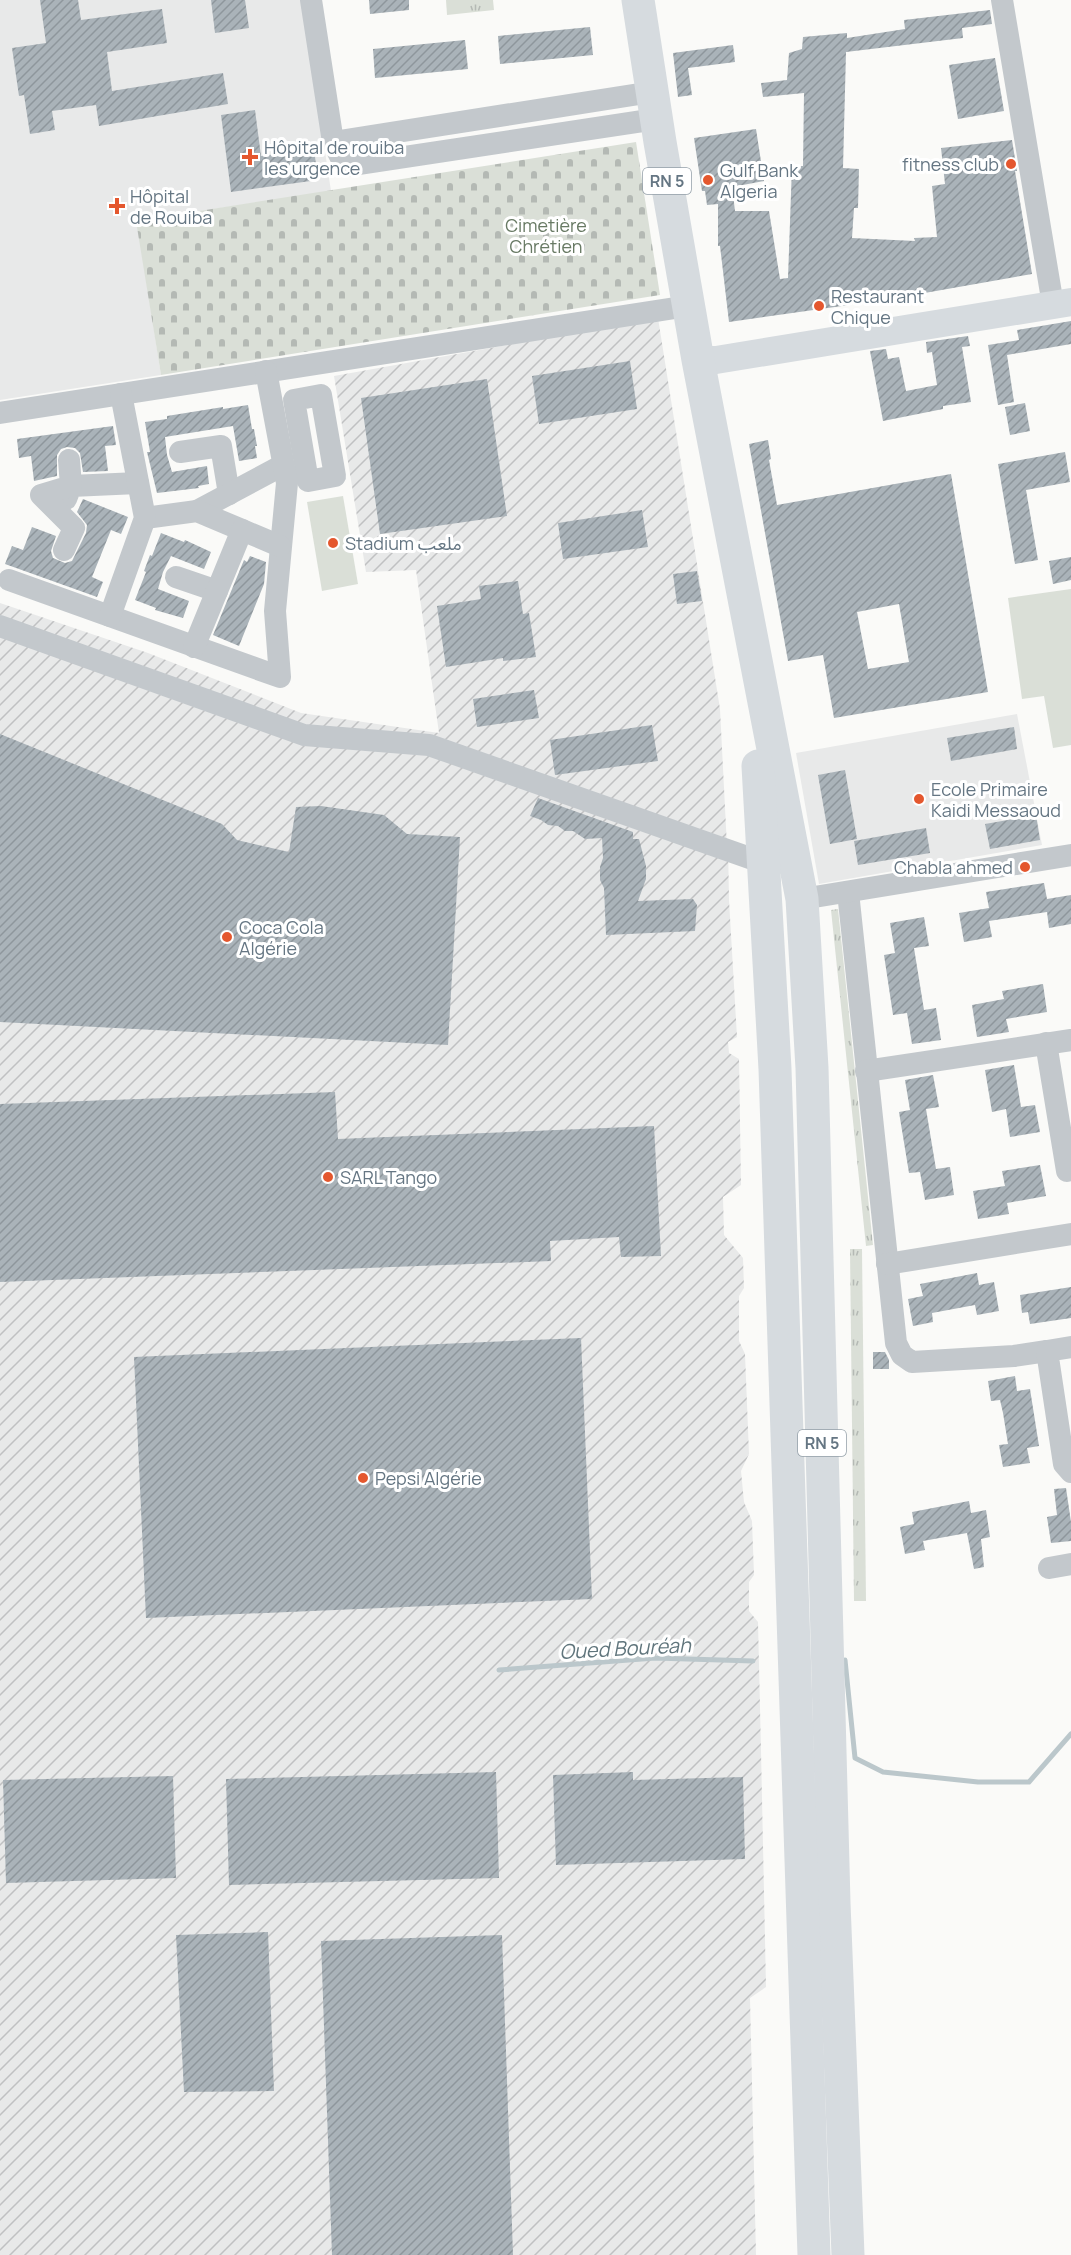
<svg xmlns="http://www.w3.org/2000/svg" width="1071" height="2255" viewBox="0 0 1071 2255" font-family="Manrope,'Noto Sans Arabic',sans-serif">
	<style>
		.built { fill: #e8e9e9 }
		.industrial { fill: url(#industrial-furrows) }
		.grass { fill: url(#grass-tufts) }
		.cemetery { fill: url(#cemetery-stones) }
		.pitch { fill: #dadfd7 }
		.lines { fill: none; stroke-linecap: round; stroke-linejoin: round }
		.stream { stroke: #bbc7cb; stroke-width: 5 }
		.building { fill: url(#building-hatch); fill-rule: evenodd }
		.minor { stroke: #c3c8cc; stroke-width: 22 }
		.major { stroke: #d6dbdf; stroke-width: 28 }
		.highway { stroke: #d6dbdf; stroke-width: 33 }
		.poi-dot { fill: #e4572e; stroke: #fff; stroke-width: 2 }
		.labels { text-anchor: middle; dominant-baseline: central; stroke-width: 6; stroke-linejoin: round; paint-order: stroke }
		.shield { fill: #fff; stroke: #939fa8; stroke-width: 1.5 }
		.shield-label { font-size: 16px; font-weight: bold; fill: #657683 }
		.poi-label { font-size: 18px; fill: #657683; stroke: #fff; text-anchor: start }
		.park-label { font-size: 18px; fill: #687a64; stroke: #fff }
		.water-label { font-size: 20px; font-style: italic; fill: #60757c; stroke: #fff }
	</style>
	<defs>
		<pattern id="industrial-furrows" width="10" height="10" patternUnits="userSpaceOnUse" patternTransform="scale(1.5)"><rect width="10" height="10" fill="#e8e9e9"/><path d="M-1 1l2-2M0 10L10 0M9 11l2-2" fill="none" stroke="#c0c1c2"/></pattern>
		<pattern id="grass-tufts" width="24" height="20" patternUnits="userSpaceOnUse" patternTransform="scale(1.5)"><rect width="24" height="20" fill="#dadfd7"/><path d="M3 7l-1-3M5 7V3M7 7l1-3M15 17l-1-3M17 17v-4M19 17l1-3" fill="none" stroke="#b4b9b4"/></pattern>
		<pattern id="cemetery-stones" width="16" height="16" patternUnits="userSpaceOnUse" patternTransform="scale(1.5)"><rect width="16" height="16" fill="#dadfd7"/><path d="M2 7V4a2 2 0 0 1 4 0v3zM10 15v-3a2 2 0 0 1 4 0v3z" fill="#b4b9b4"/></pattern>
		<pattern id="building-hatch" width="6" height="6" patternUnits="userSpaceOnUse" patternTransform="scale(1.5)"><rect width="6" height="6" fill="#aab3b9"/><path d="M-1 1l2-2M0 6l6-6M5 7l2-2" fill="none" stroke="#8e969c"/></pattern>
	</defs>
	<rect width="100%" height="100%" fill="#fafaf8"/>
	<!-- built -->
	<g class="built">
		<polygon points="0,0 302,0 331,191 137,221 161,375 0,400"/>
		<polygon points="1017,714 1042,845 819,884 796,753"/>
	</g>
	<!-- industrial -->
	<polygon class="industrial" points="658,318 720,709 727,847 728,843 729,900 737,1037 728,1042 729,1053 739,1059 741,1185 723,1197 724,1235 743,1258 744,1288 739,1296 739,1341 745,1354 749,1454 741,1471 744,1502 752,1521 754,1575 749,1582 749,1611 758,1622 761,1751 766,1987 750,1998 756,2255 0,2255 0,603 148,653 301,713 439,733 416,570 366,572 334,376"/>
	<!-- grass -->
	<g class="grass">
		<polygon points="446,0 493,0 494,10 447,15"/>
		<polygon points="838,909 873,1245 866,1246 831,910"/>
		<polygon points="850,1249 862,1249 866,1601 854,1601"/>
	</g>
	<!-- cemetery -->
	<polygon class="cemetery" points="636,142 660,295 161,375 136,221"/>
	<!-- pitch -->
	<g class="pitch">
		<polygon points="343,496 358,584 322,591 307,502"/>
		<polygon points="1071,589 1071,745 1053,748 1044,696 1022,699 1008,598"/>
	</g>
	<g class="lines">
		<!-- stream -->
		<g class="stream">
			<polyline points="845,1660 855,1758 883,1772 978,1782 1029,1782 1071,1734"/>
			<polyline points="499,1670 655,1658 753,1661"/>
		</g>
	</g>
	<!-- building -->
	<g class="building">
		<polygon points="40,0 78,0 81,20 162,9 167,43 107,52 112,91 223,73 228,104 99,126 96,105 52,111 55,130 30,134 24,95 19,96 12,48 46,43"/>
		<polygon points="211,0 245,0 249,28 215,33"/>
		<polygon points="369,0 409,0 409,10 370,14"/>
		<polygon points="990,10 992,24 962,28 963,38 846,52 843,168 859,169 858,208 854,208 852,238 915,241 914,238 937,237 932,186 945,184 941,148 1012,140 1017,171 1015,171 1032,274 902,297 902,301 849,299 849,305 729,322 720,246 718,246 718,204 707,205 705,191 702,191 694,138 756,129 764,181 732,187 735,211 769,211 780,279 788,278 792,166 803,166 804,93 763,97 761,83 787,80 789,53 802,49 803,37 847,33 847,38 905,29 904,20"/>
		<polygon points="590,27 593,55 500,64 498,36"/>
		<polygon points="465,40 468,69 375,78 373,49"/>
		<polygon points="733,45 735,62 688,68 692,95 678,97 673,53"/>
		<polygon points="995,58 1004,111 958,119 949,65"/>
		<polygon points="255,110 261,156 314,149 318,180 231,192 221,115"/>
		<polygon points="1071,321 1071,344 1007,355 1014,402 998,405 988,345 1019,340 1017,330"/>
		<polygon points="968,336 970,346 962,347 971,402 943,406 943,409 883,421 870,351 886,349 888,359 899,357 906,391 937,385 932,352 927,353 926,342"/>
		<polygon points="630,361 637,409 539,424 532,376"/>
		<polygon points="487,379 507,516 380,534 361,398"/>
		<polygon points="1025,403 1030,431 1010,435 1005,407"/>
		<polygon points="248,405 252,429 254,429 257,446 255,446 257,458 239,461 233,426 165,437 167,455 172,472 207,466 209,484 198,486 199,488 157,493 147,452 150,452 145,422 167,419 167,416 223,407 223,409"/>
		<polygon points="113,426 116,445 105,446 108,471 83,472 80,453 75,448 67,447 61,449 57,455 57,476 34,481 31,456 19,458 17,439"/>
		<path d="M 768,440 L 771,459 L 769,460 L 777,505 L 951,474 L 988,692 L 834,718 L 823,655 L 788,661 L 749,444 ZM 899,604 L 909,662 L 868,669 L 857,612 Z"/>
		<polygon points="1065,452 1070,482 1026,490 1038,560 1015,564 998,464"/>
		<polygon points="83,499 128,517 121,534 111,530 92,577 103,582 97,597 5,564 12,546 23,550 32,527 56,536 51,551 53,558 65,563 72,561 86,533 87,525 77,512"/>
		<polygon points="642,510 648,547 563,559 558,523"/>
		<polygon points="161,533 184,542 185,540 211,552 204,569 171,556 163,572 158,589 189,601 183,618 155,610 156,608 135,600 146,572 144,571 150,555 152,556"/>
		<polygon points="250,556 266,562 264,584 239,646 213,635 244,560 247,562"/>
		<polygon points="1071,557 1071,580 1053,584 1049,561"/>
		<polygon points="697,571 702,601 677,604 673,574"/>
		<polygon points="518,581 523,614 529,613 536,657 503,661 503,658 446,667 437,606 481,599 479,586"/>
		<polygon points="534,690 539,718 477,727 473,699"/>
		<polygon points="652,725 658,761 555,775 550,740"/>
		<polygon points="1014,727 1017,749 951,761 947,738"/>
		<polygon points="0,734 222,824 237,840 289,852 296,807 321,806 384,815 407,834 460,837 448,1045 0,1022"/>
		<polygon points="845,770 857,839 830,844 818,775"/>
		<polygon points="538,798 633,832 633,839 639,839 646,866 646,879 638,901 693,899 697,905 695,931 606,935 604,888 600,880 600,867 603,858 602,838 585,839 573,831 565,831 558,826 548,825 541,820 530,816"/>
		<polygon points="1036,815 1040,840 990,849 985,824"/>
		<polygon points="926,828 930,853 858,865 854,841"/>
		<polygon points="1044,883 1047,899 1071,895 1071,924 1049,928 1047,912 989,921 992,937 964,942 959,913 989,908 986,892"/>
		<polygon points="924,917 929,946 914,948 924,1010 936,1008 941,1040 912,1044 907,1013 893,1015 884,955 895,953 890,923"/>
		<polygon points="1043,984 1047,1012 1006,1019 1009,1032 977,1037 972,1005 1004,999 1002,991"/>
		<polygon points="1014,1065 1021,1107 1035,1105 1040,1132 1010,1137 1006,1109 992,1112 985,1070"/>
		<polygon points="933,1075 939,1107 926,1109 936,1169 950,1167 954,1195 925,1200 920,1172 909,1173 899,1112 910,1110 905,1080"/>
		<polygon points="335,1092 338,1139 654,1126 661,1256 621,1257 619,1237 550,1241 551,1261 0,1282 0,1104"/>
		<polygon points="1040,1165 1046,1196 1007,1203 1009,1214 978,1219 973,1191 1005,1186 1002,1171"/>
		<polygon points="977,1273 979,1285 994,1282 999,1311 977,1315 975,1305 932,1313 933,1322 913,1326 908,1299 923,1296 920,1284"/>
		<polygon points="1071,1287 1071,1318 1030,1324 1028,1312 1022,1313 1020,1295"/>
		<polygon points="581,1338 592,1599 146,1618 134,1357"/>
		<polygon points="873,1352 885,1352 889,1360 889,1369 873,1369"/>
		<polygon points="1015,1376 1017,1391 1030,1389 1039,1446 1027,1448 1030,1463 1003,1467 999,1445 1008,1444 1003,1413 1000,1400 991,1401 988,1381"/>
		<polygon points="1066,1488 1071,1522 1071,1541 1051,1543 1047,1517 1057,1515 1054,1489"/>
		<polygon points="969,1501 971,1513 986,1510 990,1537 981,1539 984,1567 974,1569 967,1533 923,1541 925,1550 905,1554 900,1527 914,1524 912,1512"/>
		<polygon points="496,1772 499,1878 229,1885 226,1779"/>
		<polygon points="633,1772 633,1780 743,1777 745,1859 556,1865 553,1775"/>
		<polygon points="173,1776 176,1878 6,1883 3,1780"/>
		<polygon points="268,1932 274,2091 184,2092 176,1935"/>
		<polygon points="502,1935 513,2255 332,2255 321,1941"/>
	</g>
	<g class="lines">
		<!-- minor -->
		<g class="minor">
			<polyline points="311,0 333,142 345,166 656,119"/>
			<polyline points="1002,0 1053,305"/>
			<polyline points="333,142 652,92"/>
			<polygon points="321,395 335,476 308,481 294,400"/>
			<polyline points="0,413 688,306"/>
			<polyline points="180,452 221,446 229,494"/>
			<polyline points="66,499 71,486 138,483"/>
			<polyline points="197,511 283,465"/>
			<polyline points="145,518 197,511 242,530"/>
			<polyline points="64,550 74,528 41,495 71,486 69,460"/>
			<polyline points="176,577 217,591"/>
			<polyline points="9,580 280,677 275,611 287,483 266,371"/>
			<polyline points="110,616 145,518 121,394"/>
			<polyline points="0,626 304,735 429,745 764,863 775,864"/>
			<polyline points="194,647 242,530 280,546"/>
			<polyline points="848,892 896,1343 902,1355 912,1362 1014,1356 1047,1351"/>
			<polyline points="802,899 1071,855"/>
			<polyline points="1046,1043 1067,1171"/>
			<polyline points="866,1071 1071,1040"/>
			<polyline points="887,1264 1071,1234"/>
			<polyline points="1071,1347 1047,1351 1064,1464 1071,1472"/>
			<polyline points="1049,1568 1071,1564"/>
		</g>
		<!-- major -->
		<polyline class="major" points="698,360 716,360 1071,302"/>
		<!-- highway -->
		<g class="highway">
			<polyline points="638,0 660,142 698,360 802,899 812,1068 834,1903 848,2255"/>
			<polyline points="758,766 775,1069 814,2255"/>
		</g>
	</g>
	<!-- markers -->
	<g class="poi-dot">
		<path d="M247 148h6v6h6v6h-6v6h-6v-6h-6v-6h6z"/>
		<circle cx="1011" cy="164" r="6"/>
		<circle cx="708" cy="180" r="6"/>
		<path d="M114 197h6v6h6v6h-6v6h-6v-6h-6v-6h6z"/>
		<circle cx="819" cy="306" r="6"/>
		<circle cx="333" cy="543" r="6"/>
		<circle cx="919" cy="799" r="6"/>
		<circle cx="1025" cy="867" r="6"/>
		<circle cx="227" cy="937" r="6"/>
		<circle cx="328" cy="1177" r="6"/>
		<circle cx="363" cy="1478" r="6"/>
	</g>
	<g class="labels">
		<!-- shield labels -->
		<g class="shield">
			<rect x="643" y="168" width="48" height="26" rx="4.5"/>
			<rect x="798" y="1430" width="48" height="26" rx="4.5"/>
		</g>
		<g class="shield-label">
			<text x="667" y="181">RN 5</text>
			<text x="822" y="1443">RN 5</text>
		</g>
		<!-- poi labels -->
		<g class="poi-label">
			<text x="264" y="147">Hôpital de rouiba<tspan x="264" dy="21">les urgence</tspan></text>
			<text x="999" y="164" text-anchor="end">fitness club</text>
			<text x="720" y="170">Gulf Bank<tspan x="720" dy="21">Algeria</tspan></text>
			<text x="130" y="196">Hôpital<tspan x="130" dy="21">de Rouiba</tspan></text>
			<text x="831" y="296">Restaurant<tspan x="831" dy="21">Chique</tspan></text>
			<text x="345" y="543">Stadium ملعب</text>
			<text x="931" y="789">Ecole Primaire<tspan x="931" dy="21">Kaidi Messaoud</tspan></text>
			<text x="1013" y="867" text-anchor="end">Chabla ahmed</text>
			<text x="239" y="927">Coca Cola<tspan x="239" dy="21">Algérie</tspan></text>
			<text x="340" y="1177">SARL Tango</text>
			<text x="375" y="1478">Pepsi Algérie</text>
		</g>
		<!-- park labels -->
		<g class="park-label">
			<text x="546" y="225">Cimetière<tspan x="546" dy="21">Chrétien</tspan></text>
		</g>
		<!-- water labels -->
		<g class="water-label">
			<text transform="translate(625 1648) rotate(-3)">Oued Bouréah</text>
		</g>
	</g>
</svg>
